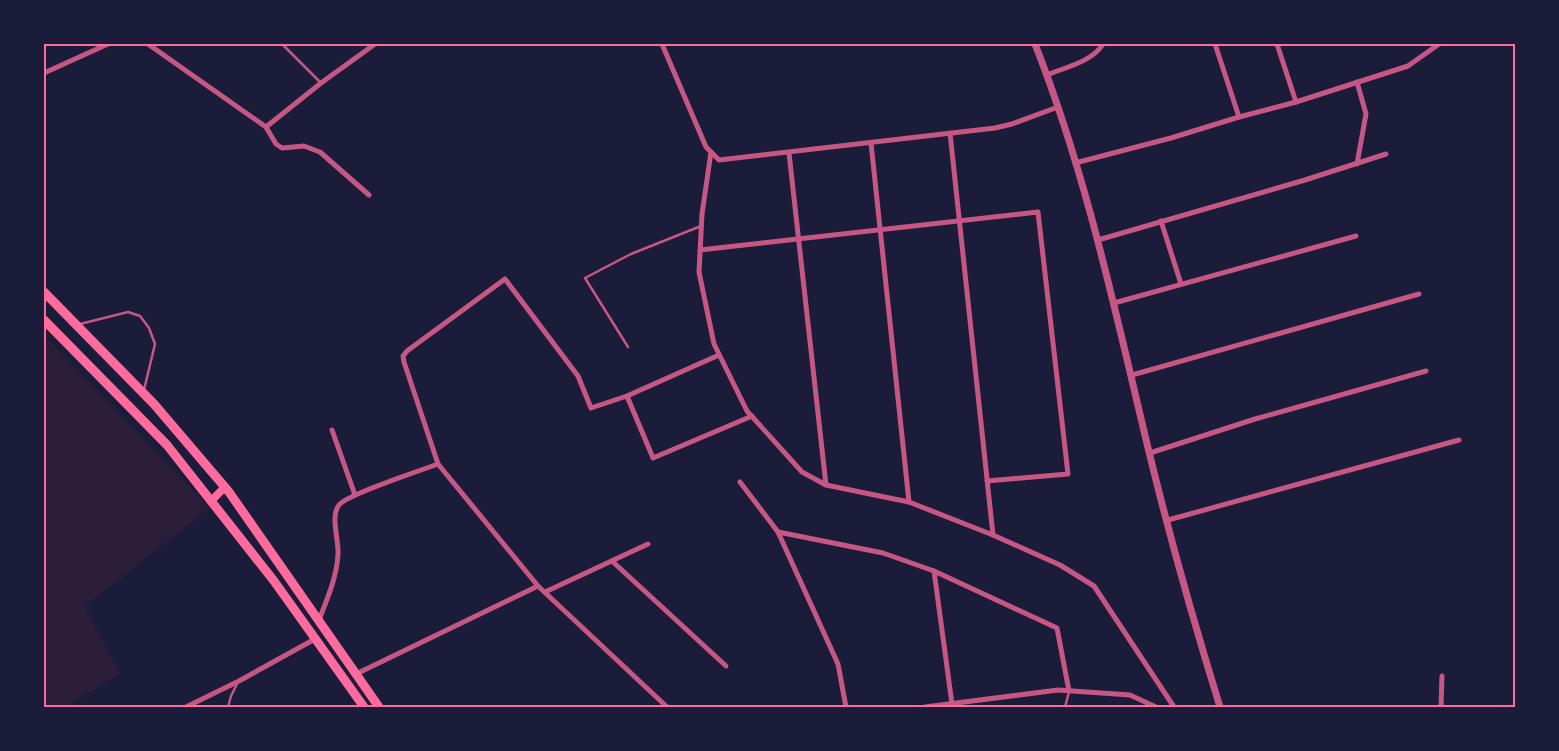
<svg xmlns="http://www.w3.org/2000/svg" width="1559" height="751" viewBox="0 0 1559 751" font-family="Karla,sans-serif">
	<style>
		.green { fill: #2a1e3b }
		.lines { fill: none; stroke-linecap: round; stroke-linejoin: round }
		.service { stroke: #c65784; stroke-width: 2.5 }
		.minor { stroke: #c65784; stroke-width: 5 }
		.tertiary { stroke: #c65784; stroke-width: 7 }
		.secondary { stroke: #ff6b9d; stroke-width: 8 }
		.primary { stroke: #ff6b9d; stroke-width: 9 }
		.neatline { fill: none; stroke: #ff6b9d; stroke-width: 2 }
	</style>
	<rect width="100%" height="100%" fill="#1b1b3a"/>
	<!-- green -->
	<polygon class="green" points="44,335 210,508 85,606 120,674 65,707 44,707"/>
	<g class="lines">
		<!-- service -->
		<g class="service">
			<polyline points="282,44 321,83"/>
			<polyline points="80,324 128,312 140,316 149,328 155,344 144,390"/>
			<polyline points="628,347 585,278 631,254 701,226"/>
			<polyline points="228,707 231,696 238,682"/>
			<polyline points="1065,707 1069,692"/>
		</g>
		<!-- minor -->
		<g class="minor">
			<polyline points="148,44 266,127 276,144 282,148 304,146 320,152 369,195"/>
			<polyline points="662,44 706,147 719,160 995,128 1012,124 1058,107"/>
			<polyline points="1215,44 1239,117 1296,102 1408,66 1439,44"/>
			<polyline points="1277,44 1296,102"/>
			<polyline points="44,73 108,44"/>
			<path d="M 1047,75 C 1066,67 1092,62 1103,44"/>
			<polyline points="266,127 321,83 375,44"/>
			<polyline points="950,133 993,535"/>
			<polyline points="871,143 909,502"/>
			<polyline points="711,152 702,214 699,272 714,344 747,411 802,472 826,485 909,502 993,535 1060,565 1094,586 1174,707"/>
			<polyline points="789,153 826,485"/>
			<polyline points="1075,163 1171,138 1239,117"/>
			<polyline points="1357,164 1366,114 1357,82"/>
			<polyline points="1161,221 1181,284"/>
			<polyline points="1098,240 1305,180 1386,154"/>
			<polyline points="700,250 1038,212 1068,474 987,481"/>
			<polyline points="1114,303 1356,236"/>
			<polyline points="1132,375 1419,294"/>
			<polyline points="627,396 653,458 752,416"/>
			<polyline points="332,430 355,495"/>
			<polyline points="1150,453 1255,419 1426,371"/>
			<polyline points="740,482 778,532 838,664 846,707"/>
			<polyline points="1168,520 1459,440"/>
			<polyline points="778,532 883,553 934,571 1057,628 1069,691"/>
			<polyline points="612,561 726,666"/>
			<polyline points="934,571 952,704"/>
			<polyline points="545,592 648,544"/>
			<path d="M 319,620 C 327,599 337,577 338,554 C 339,540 330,516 339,505 C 346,495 422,470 438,464"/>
			<polyline points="356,674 538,586"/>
			<polyline points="186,707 239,681 315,639"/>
			<polyline points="667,707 538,586 438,464 404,362 403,356 407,351 505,279 578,376 591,408 627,396 719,355"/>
			<polyline points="925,707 1058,690 1130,695 1156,707"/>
			<polyline points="1441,707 1442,676"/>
		</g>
		<!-- tertiary -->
		<path class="tertiary" d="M 1035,44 C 1087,176 1116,315 1149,452 C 1170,538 1194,623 1220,707"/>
		<!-- secondary -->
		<polyline class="secondary" points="211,501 225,487"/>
		<!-- primary -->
		<g class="primary">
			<polyline points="44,292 154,404 229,492 379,707"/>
			<polyline points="44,320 167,445 274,581 364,707"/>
		</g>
	</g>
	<!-- border -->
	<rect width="1559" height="751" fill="none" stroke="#1b1b3a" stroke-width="90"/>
	<rect x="45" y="45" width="1469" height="661" class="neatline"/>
</svg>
